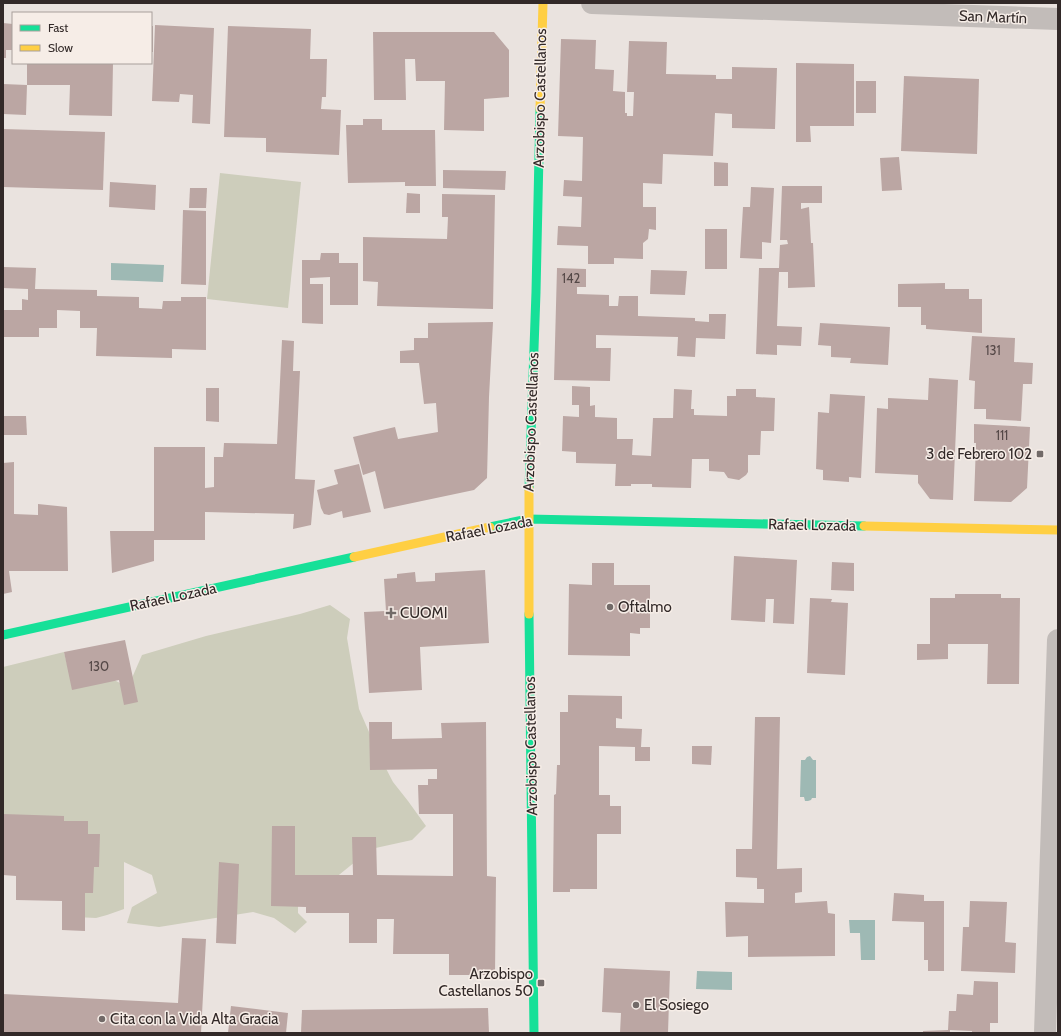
<svg xmlns="http://www.w3.org/2000/svg" width="1061" height="1036" viewBox="0 0 1061 1036" font-family="Cabin,sans-serif">
	<style>
		.green { fill: #cdcdbb }
		.water { fill: #9eb9b4 }
		.building { fill: #bba6a3 }
		.lines { fill: none; stroke-linecap: round; stroke-linejoin: round }
		.street { stroke: #c2bcb9; stroke-width: 22 }
		.fast { stroke: #16e098; stroke-width: 9 }
		.slow { stroke: #ffcf43; stroke-width: 9 }
		.poi-dot { fill: #726a68; stroke: #f6ede7; stroke-width: 1.5 }
		.labels { text-anchor: middle; dominant-baseline: central; stroke-width: 3; stroke-linejoin: round; paint-order: stroke }
		.number-label { font-size: 13px; fill: #544847 }
		.street-label { font-size: 15px; fill: #322928; stroke: #f6ede7 }
		.poi-label { font-size: 15px; fill: #322928; stroke: #f6ede7; text-anchor: start }
	</style>
	<rect width="100%" height="100%" fill="#eae3df"/>
	<!-- green -->
	<g class="green">
		<polygon points="220,173 301,182 288,308 207,299"/>
		<polygon points="330,605 350,619 347,638 359,709 379,755 393,782 408,801 426,826 412,840 371,849 324,887 298,894 298,913 307,922 295,933 274,918 253,912 159,927 127,923 132,907 157,893 152,875 124,862 124,909 107,915 96,918 75,917 3,820 3,667 64,652 67,664 90,668 128,687 142,655 206,636 300,614"/>
	</g>
	<!-- water -->
	<g class="water">
		<polygon points="111,263 164,265 163,282 111,280"/>
		<polygon points="810,756 813,760 816,760 816,798 812,798 811,800 808,801 805,801 804,797 800,797 801,760 805,760 807,757"/>
		<polygon points="849,920 875,920 875,960 861,960 860,933 850,933"/>
		<polygon points="697,971 732,972 732,990 696,989"/>
	</g>
	<!-- building -->
	<g class="building">
		<polygon points="3,23 13,24 13,50 6,50 6,58 3,58"/>
		<polygon points="155,25 214,28 210,124 192,123 193,95 180,94 179,102 152,101"/>
		<rect x="151" y="26" width="2" height="26"/>
		<polygon points="228,26 311,29 310,59 327,59 326,97 322,97 321,109 341,110 339,155 266,152 266,138 224,137"/>
		<polygon points="373,32 494,32 509,50 509,97 484,99 484,131 444,130 445,81 416,81 415,59 405,59 406,100 374,100"/>
		<polygon points="561,39 596,40 595,69 614,70 613,91 625,92 625,113 627,113 627,116 633,116 634,92 627,92 629,41 667,42 666,74 716,75 716,79 732,79 732,67 777,68 775,129 732,128 732,114 715,113 713,156 663,154 662,184 643,183 643,207 656,207 656,230 649,229 648,239 643,243 643,259 614,258 614,264 588,264 588,246 557,245 558,226 581,227 582,197 563,196 564,180 582,181 583,137 558,136"/>
		<polygon points="27,63 79,64 79,63 113,63 112,116 69,115 70,85 27,85"/>
		<polygon points="796,63 854,64 854,126 810,126 811,142 796,142"/>
		<polygon points="904,76 979,79 977,154 901,151"/>
		<rect x="856" y="81" width="20" height="32"/>
		<polygon points="3,84 27,85 26,115 3,114"/>
		<polygon points="363,119 382,119 382,130 435,130 436,186 405,186 405,182 348,183 346,125 363,125"/>
		<polygon points="3,129 105,132 103,190 3,187"/>
		<polygon points="899,157 902,190 882,191 880,158"/>
		<polygon points="714,162 728,163 728,186 714,186"/>
		<polygon points="443,170 506,171 505,190 443,188"/>
		<polygon points="110,182 156,185 155,210 109,207"/>
		<polygon points="782,186 822,186 822,203 801,203 801,209 809,207 811,243 813,243 815,287 788,288 788,272 779,272 777,326 802,327 801,346 777,345 777,355 756,354 759,268 779,268 780,245 788,244 787,240 780,240"/>
		<polygon points="751,187 774,188 771,243 762,242 762,259 740,258 743,207 750,207"/>
		<polygon points="190,188 207,188 206,208 189,208"/>
		<polygon points="407,193 420,194 420,213 406,213"/>
		<polygon points="442,194 495,195 493,309 377,306 378,282 363,281 363,237 447,239 448,217 442,217"/>
		<polygon points="183,210 206,211 206,285 181,284"/>
		<rect x="705" y="229" width="22" height="40"/>
		<polygon points="321,253 339,253 339,263 358,263 358,305 330,305 330,277 310,278 310,284 323,284 323,324 302,323 302,260 320,260"/>
		<polygon points="3,267 36,268 35,289 97,290 97,296 139,297 139,308 162,309 163,301 181,301 181,297 206,297 206,350 172,349 172,358 96,356 97,328 80,328 80,311 57,310 57,328 39,328 39,337 3,337 3,310 22,310 22,299 28,300 28,289 3,288"/>
		<polygon points="557,268 586,269 586,287 577,287 577,294 609,295 609,306 618,306 619,296 638,296 638,316 695,318 695,321 709,322 709,314 726,314 725,339 696,338 695,357 677,356 678,337 596,335 596,348 611,348 610,381 554,380"/>
		<polygon points="651,270 687,271 685,295 650,294"/>
		<polygon points="945,283 945,289 969,289 969,299 982,299 982,333 926,329 926,325 921,325 921,307 898,307 898,284"/>
		<polygon points="493,322 489,397 487,478 474,490 384,509 375,471 363,475 353,437 395,427 398,439 438,432 436,403 424,404 419,363 400,363 400,351 414,350 414,338 428,338 428,323"/>
		<polygon points="820,323 890,327 888,365 850,363 851,358 831,357 831,346 818,345"/>
		<polygon points="972,336 1015,338 1014,362 1033,363 1032,384 1023,384 1021,421 986,419 986,409 974,409 975,381 969,380"/>
		<polygon points="282,340 294,341 293,371 300,371 295,479 315,480 311,525 293,529 294,514 205,512 205,540 154,540 154,561 112,573 110,531 154,531 154,447 205,447 205,488 214,487 214,457 223,457 224,443 277,444"/>
		<polygon points="929,378 958,380 953,500 930,499 918,483 918,475 875,473 877,408 888,409 888,398 928,400"/>
		<polygon points="572,386 590,387 590,406 595,405 595,417 617,418 617,439 633,439 632,455 651,456 653,418 673,418 674,389 692,390 691,409 694,409 694,415 727,416 727,396 736,396 736,389 756,389 756,397 775,398 774,431 761,431 760,455 748,455 748,472 746,475 739,480 728,478 724,472 709,471 709,459 692,459 691,488 652,487 652,484 631,484 631,486 615,486 616,464 576,463 576,452 562,451 563,416 579,417 579,405 572,405"/>
		<polygon points="206,388 219,388 219,422 206,421"/>
		<polygon points="830,394 865,396 861,478 849,477 849,482 823,480 823,470 816,469 818,412 829,413"/>
		<polygon points="3,416 26,416 27,435 3,435"/>
		<polygon points="974,424 1030,427 1027,488 1011,502 974,501 976,443 974,443"/>
		<polygon points="14,462 14,514 38,515 38,504 67,507 68,571 9,571 12,592 3,594 3,463"/>
		<polygon points="359,464 371,512 343,518 342,511 329,515 324,514 321,508 317,490 338,484 334,470"/>
		<polygon points="734,556 797,560 794,624 773,623 774,599 766,599 765,622 731,620"/>
		<polygon points="832,562 854,563 854,591 831,590"/>
		<polygon points="592,563 614,563 614,585 650,585 650,628 640,628 640,634 630,633 630,656 568,655 569,584 592,585"/>
		<polygon points="485,570 489,643 420,647 422,690 369,693 364,612 386,611 384,579 397,578 397,574 415,572 416,582 435,581 435,573"/>
		<polygon points="955,594 1001,594 1001,598 1020,598 1019,684 987,684 988,644 948,644 948,659 917,660 917,644 930,644 930,598 955,598"/>
		<polygon points="810,598 832,599 831,602 848,603 845,675 807,673"/>
		<polygon points="125,640 138,702 124,705 119,680 72,690 64,652"/>
		<polygon points="568,695 622,696 622,719 616,718 616,728 642,729 641,747 650,747 650,761 635,761 635,747 599,746 599,795 610,795 610,806 621,806 621,834 597,834 597,889 570,889 570,892 553,892 554,795 556,794 557,765 560,765 560,712 568,712"/>
		<polygon points="755,717 780,717 777,869 802,868 802,892 795,893 795,903 827,901 828,913 835,914 835,956 748,957 748,936 726,937 725,902 764,903 764,889 757,889 757,878 736,877 736,849 752,849"/>
		<polygon points="369,722 392,722 392,739 442,738 441,723 486,722 487,876 496,877 495,975 449,975 449,954 393,954 394,919 377,919 377,943 349,943 349,913 306,913 306,907 271,906 272,826 295,826 295,875 353,875 352,837 376,837 377,875 453,876 453,814 419,814 418,785 428,785 428,779 437,779 437,769 370,770"/>
		<polygon points="692,746 712,746 711,765 692,764"/>
		<polygon points="3,814 64,816 64,821 88,821 88,834 100,834 99,867 94,867 93,893 85,893 85,931 62,930 62,901 16,900 16,876 3,875"/>
		<polygon points="219,862 239,864 236,944 216,943"/>
		<polygon points="894,893 924,895 924,901 944,901 944,971 928,971 928,960 924,960 924,922 892,921"/>
		<polygon points="970,901 1007,902 1005,942 1016,943 1015,973 961,971 963,927 969,927"/>
		<polygon points="182,938 206,939 201,1033 3,1033 3,994 178,1003"/>
		<polygon points="604,968 670,971 668,1033 620,1033 621,1013 602,1012"/>
		<polygon points="974,981 998,982 998,1023 990,1023 990,1033 972,1033 972,1031 950,1030 950,1033 923,1033 923,1031 948,1030 949,1011 956,1011 957,994 973,995"/>
		<polygon points="231,1006 288,1013 286,1033 228,1033"/>
		<polygon points="488,1008 489,1033 301,1033 302,1010"/>
	</g>
	<g class="lines">
		<!-- street -->
		<g class="street">
			<polyline points="592,3 1058,19"/>
			<polyline points="1045,1033 1058,640"/>
		</g>
		<!-- fast -->
		<g class="fast">
			<polyline points="529,489 536,292 540,109"/>
			<polyline points="490,527 528,519 864,526"/>
			<polyline points="529,614 534,1033"/>
			<polyline points="3,635 354,557"/>
		</g>
		<!-- slow -->
		<g class="slow">
			<polyline points="540,109 543,3"/>
			<polyline points="529,489 529,614"/>
			<polyline points="864,526 1058,530"/>
			<polyline points="354,557 490,527"/>
		</g>
	</g>
	<!-- markers -->
	<g class="poi-dot">
		<rect x="1036" y="450" width="8" height="8" rx="2"/>
		<circle cx="610" cy="607" r="4"/>
		<path d="M389 607h4v4h4v4h-4v4h-4v-4h-4v-4h4z"/>
		<rect x="537" y="979" width="8" height="8" rx="2"/>
		<circle cx="636" cy="1005" r="4"/>
		<circle cx="102" cy="1019" r="4"/>
	</g>
	<g class="labels">
		<!-- number labels -->
		<g class="number-label">
			<text x="571" y="278">142</text>
			<text x="993" y="350">131</text>
			<text x="1002" y="435">111</text>
			<text x="99" y="666">130</text>
		</g>
		<!-- street labels -->
		<g class="street-label">
			<text transform="translate(993 17) rotate(2)">San Martín</text>
			<text transform="translate(540 98) rotate(-89)">Arzobispo Castellanos</text>
			<text transform="translate(531 422) rotate(-88)">Arzobispo Castellanos</text>
			<text transform="translate(812 525) rotate(1)">Rafael Lozada</text>
			<text transform="translate(489 529) rotate(-11)">Rafael Lozada</text>
			<text transform="translate(173 597) rotate(-12)">Rafael Lozada</text>
			<text transform="translate(531 746) rotate(-91)">Arzobispo Castellanos</text>
		</g>
		<!-- poi labels -->
		<g class="poi-label">
			<text x="1032" y="454" text-anchor="end">3 de Febrero 102</text>
			<text x="618" y="607">Oftalmo</text>
			<text x="400" y="613">CUOMI</text>
			<text x="533" y="974" text-anchor="end">Arzobispo<tspan x="533" dy="17">Castellanos 50</tspan></text>
			<text x="644" y="1005">El Sosiego</text>
			<text x="110" y="1019">Cita con la Vida Alta Gracia</text>
		</g>
	</g>
	<!-- border -->
	<rect width="1061" height="1036" fill="none" stroke="#322928" stroke-width="8"/>
	<!-- legend -->
	<rect x="12" y="12" width="140" height="52" fill="#f6ede7" stroke="#a89f9b"/>
	<rect x="20" y="25" width="20" height="6" fill="#16e098" stroke="#a89f9b"/>
	<text x="48" y="32" font-size="12" fill="#322928">Fast</text>
	<rect x="20" y="45" width="20" height="6" fill="#ffcf43" stroke="#a89f9b"/>
	<text x="48" y="52" font-size="12" fill="#322928">Slow</text>
</svg>
